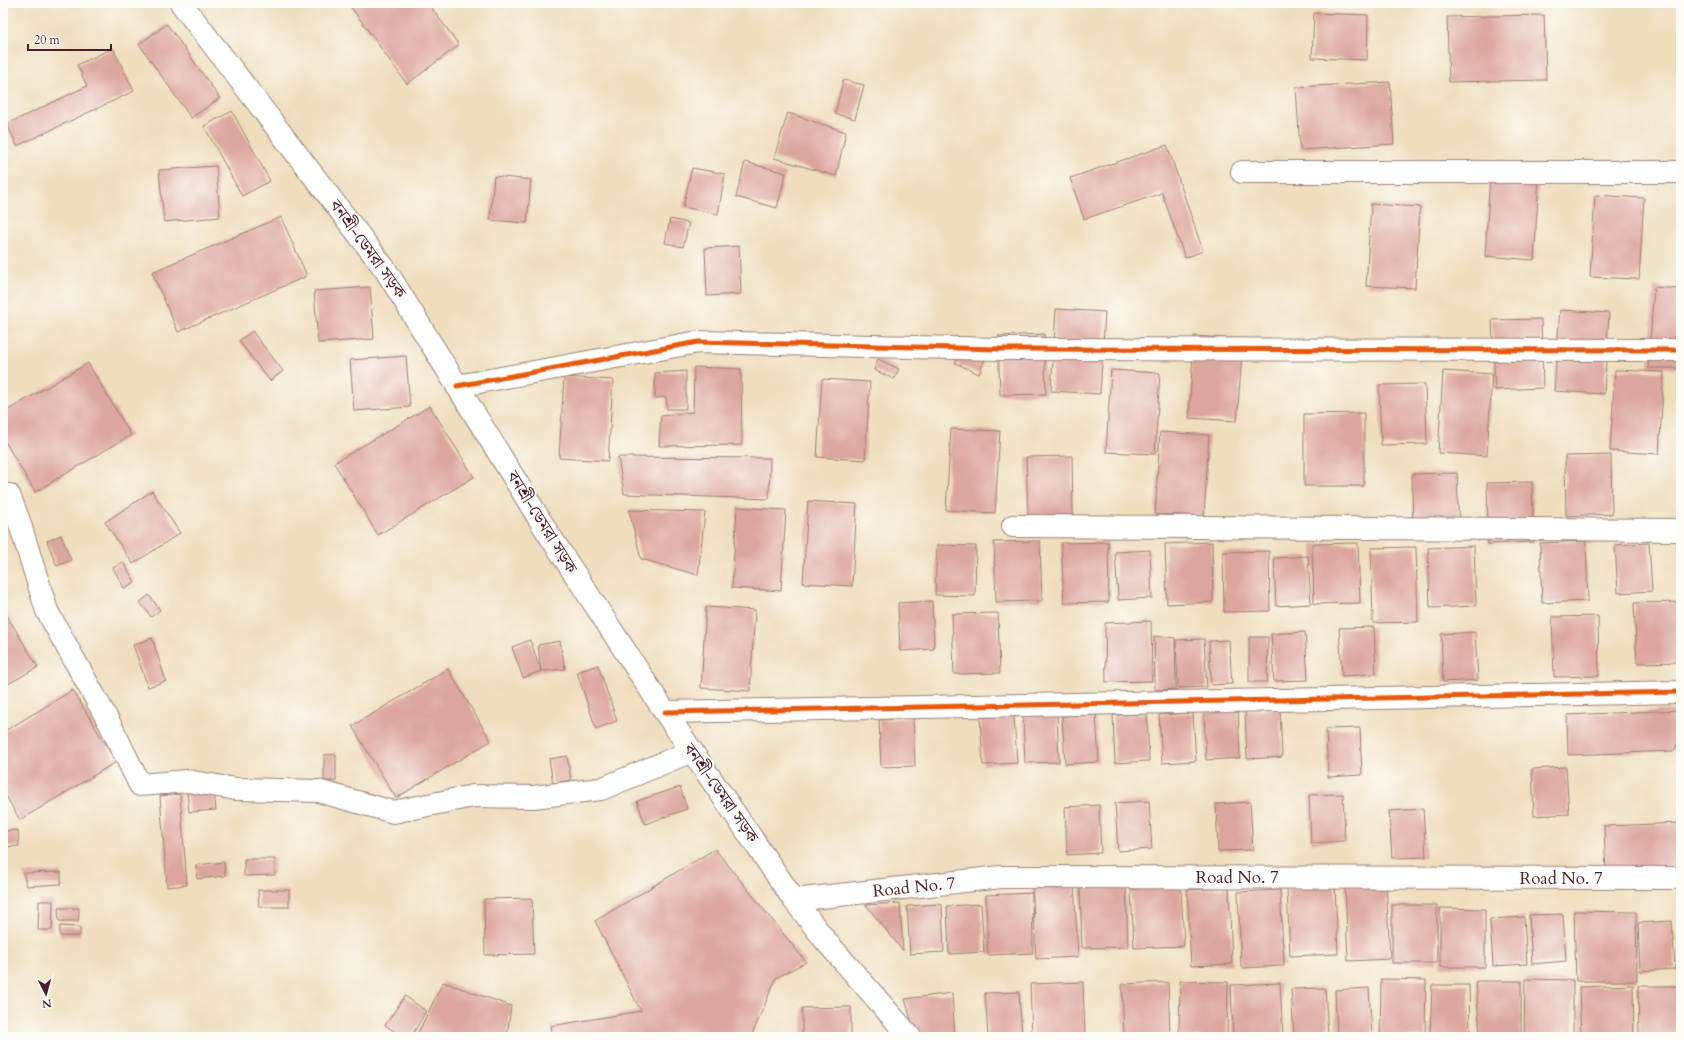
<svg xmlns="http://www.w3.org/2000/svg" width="1684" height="1040" viewBox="0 0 1684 1040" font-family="Cardo,'Noto Serif Bengali',serif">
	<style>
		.building { fill: #dba69e }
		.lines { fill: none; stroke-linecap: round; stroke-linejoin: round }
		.minor-casing { stroke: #9c7e74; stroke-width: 24 }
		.primary-casing { stroke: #9c7e74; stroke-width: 24 }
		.minor { stroke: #fff; stroke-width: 22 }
		.primary { stroke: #fff; stroke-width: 22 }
		.cycleway-casing { stroke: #fdfcf7; stroke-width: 8 }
		.cycleway { stroke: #e8590c; stroke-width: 5 }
		.labels { text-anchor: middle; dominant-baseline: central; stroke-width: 4; stroke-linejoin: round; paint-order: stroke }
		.street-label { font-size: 17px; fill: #4a1f2b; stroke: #fdfcf7 }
	</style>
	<rect width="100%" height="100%" fill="#fdfcf7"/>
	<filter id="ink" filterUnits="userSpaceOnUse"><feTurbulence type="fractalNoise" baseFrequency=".025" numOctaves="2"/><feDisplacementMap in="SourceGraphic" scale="8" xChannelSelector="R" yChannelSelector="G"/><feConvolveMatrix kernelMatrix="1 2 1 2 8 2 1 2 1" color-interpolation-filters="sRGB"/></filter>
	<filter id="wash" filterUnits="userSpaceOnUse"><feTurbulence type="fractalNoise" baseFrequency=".012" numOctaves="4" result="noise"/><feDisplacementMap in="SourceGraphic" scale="16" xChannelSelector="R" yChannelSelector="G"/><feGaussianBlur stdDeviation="0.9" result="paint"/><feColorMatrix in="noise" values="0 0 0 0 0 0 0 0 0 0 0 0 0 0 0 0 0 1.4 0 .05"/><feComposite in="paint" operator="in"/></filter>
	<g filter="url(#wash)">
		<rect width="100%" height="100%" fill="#eedebe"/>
		<g id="blocks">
			<!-- building -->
			<g class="building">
				<polygon points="348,3 428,3 459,45 407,84"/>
				<polygon points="1314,13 1368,15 1367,60 1312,58"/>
				<polygon points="1544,15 1546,80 1449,82 1447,17"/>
				<polygon points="167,24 220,98 191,118 139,44"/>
				<polygon points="113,48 134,91 17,146 7,124 87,86 77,65"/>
				<polygon points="843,80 864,85 855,119 835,114"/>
				<polygon points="1390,82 1394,144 1300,150 1296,87"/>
				<polygon points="232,111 270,181 242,196 204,126"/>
				<polygon points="788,113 846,132 836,176 774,158"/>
				<polygon points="1167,145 1203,251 1185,258 1162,193 1084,219 1070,178"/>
				<polygon points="745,162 786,173 777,208 736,197"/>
				<polygon points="216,166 220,217 164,222 159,170"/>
				<polygon points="692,168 725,174 718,214 683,207"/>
				<polygon points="1490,175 1539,178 1534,260 1485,256"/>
				<polygon points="494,176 531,180 527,223 490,220"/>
				<polygon points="1595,195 1644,198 1639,279 1590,277"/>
				<polygon points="1371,204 1420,207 1415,288 1366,286"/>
				<polygon points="281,217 307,276 178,332 152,272"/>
				<polygon points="670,219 689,223 683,247 665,243"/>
				<polygon points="739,246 741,294 707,296 705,248"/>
				<polygon points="370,287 374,339 318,343 314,291"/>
				<polygon points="1654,287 1681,289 1681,368 1648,368"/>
				<polygon points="1056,309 1105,312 1100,394 1051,391"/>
				<polygon points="1560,310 1609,313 1604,394 1554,391"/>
				<polygon points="1541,319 1543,388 1495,390 1492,320"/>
				<polygon points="252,331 283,371 270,381 239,341"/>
				<polygon points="1044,334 1046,394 1000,395 998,336"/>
				<polygon points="1194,336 1243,339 1237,421 1189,418"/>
				<polygon points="963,346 986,356 979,374 955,363"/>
				<polygon points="406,356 410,407 354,411 350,360"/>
				<polygon points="878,359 899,369 894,379 874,370"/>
				<polygon points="88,363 131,435 35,492 3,438 3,413"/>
				<polygon points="694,367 741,369 742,445 659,446 661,416 693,412"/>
				<polygon points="1111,370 1160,373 1155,454 1106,452"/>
				<polygon points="1615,370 1664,372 1659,454 1610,451"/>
				<polygon points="686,371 686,409 667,409 666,397 655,398 655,373"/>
				<polygon points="1443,371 1492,374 1487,456 1438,453"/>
				<polygon points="564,377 613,380 608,461 559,458"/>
				<polygon points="822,379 870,382 865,460 817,457"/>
				<polygon points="1425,384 1427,444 1381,445 1379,385"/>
				<polygon points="430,406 474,477 378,535 334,463"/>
				<polygon points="1364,413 1364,486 1304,486 1304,414"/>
				<polygon points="951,429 1000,431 995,513 946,510"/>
				<polygon points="1160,432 1209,435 1204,516 1155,514"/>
				<polygon points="1611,455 1612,514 1566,516 1565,456"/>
				<polygon points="1072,456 1073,515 1028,517 1026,457"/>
				<polygon points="618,457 770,458 769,499 624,494"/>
				<polygon points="1457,473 1459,532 1413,534 1412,474"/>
				<polygon points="1532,482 1534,542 1488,544 1487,483"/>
				<polygon points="152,491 180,533 133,564 105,522"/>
				<polygon points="808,501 857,504 852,586 803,583"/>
				<polygon points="737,507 786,510 781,591 732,588"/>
				<polygon points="629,510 705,512 698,575 641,559"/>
				<polygon points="61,535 71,560 57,566 47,541"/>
				<polygon points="1040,541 1042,601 996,602 994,542"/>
				<polygon points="1586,541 1588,601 1542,603 1540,543"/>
				<polygon points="1108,542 1109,602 1064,603 1061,543"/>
				<polygon points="1212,542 1213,602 1167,604 1165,544"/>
				<polygon points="1358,543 1360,603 1314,604 1312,544"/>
				<polygon points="1649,543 1652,591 1618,593 1615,545"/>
				<polygon points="937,545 976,546 975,596 935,595"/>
				<polygon points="1474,546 1476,606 1430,608 1428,548"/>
				<polygon points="1416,547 1418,622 1373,623 1371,548"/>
				<polygon points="1150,550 1152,598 1118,600 1115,552"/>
				<polygon points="1269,551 1270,611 1224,612 1223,552"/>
				<polygon points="1308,556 1311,604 1276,606 1274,558"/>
				<polygon points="123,562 135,582 124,588 113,568"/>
				<polygon points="149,595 160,610 151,617 140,602"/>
				<polygon points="932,601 934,649 900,651 898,603"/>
				<polygon points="1681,602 1681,662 1637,663 1634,603"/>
				<polygon points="706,607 755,610 750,691 701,688"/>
				<polygon points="3,609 38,667 3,687"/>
				<polygon points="998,613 1000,673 954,674 952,614"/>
				<polygon points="1598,616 1599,676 1554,677 1552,617"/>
				<polygon points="1151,621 1152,681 1106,682 1105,623"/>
				<polygon points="1374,627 1376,674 1342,676 1339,628"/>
				<polygon points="1305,632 1308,680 1274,681 1271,634"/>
				<polygon points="1475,632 1478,680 1443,682 1441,634"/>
				<polygon points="1154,636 1175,638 1176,689 1155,690"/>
				<polygon points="1249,637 1268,637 1267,682 1249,682"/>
				<polygon points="152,638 166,681 148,687 133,645"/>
				<polygon points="1204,639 1207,687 1178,688 1176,640"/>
				<polygon points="530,640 541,671 538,645 560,641 565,669 541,671 523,678 512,647"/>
				<polygon points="1229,640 1232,684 1211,685 1209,641"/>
				<polygon points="598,665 617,721 596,729 577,672"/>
				<polygon points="448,669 491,741 396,798 352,726"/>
				<polygon points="73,690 116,762 20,820 3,791 3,732"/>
				<polygon points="1280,709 1282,757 1247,759 1245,711"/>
				<polygon points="1681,710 1681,737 1674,751 1568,755 1567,715"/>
				<polygon points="1238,711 1240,758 1206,760 1204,712"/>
				<polygon points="1193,713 1196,761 1162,763 1159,715"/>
				<polygon points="1057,714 1059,762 1025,763 1023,716"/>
				<polygon points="1096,714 1099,762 1065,764 1062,716"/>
				<polygon points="1147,714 1149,761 1115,763 1113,715"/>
				<polygon points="1014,716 1017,763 983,765 980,717"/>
				<polygon points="913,718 915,766 881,767 879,720"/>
				<polygon points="1360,728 1362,775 1328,777 1326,729"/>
				<polygon points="336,754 336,781 324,781 324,755"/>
				<polygon points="567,756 571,780 553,783 549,759"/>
				<polygon points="1566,767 1569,814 1534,816 1532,769"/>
				<polygon points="680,787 687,809 645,824 637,801"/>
				<polygon points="214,791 216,810 189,812 187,793"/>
				<polygon points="180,794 187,885 167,887 160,796"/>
				<polygon points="1343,794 1345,841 1311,843 1309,795"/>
				<polygon points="1149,801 1152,849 1118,851 1115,803"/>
				<polygon points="1250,802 1253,850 1218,851 1216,804"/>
				<polygon points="1099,805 1101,853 1067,855 1065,807"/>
				<polygon points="1423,809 1426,857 1392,858 1389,811"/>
				<polygon points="1681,823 1681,871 1606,875 1604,826"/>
				<polygon points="18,830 19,846 3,847 3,831"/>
				<polygon points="715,849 806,962 776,978 751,1037 553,1037 551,1026 641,1011 595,921"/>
				<polygon points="244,859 275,859 275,875 244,876"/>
				<polygon points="224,862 225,876 197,879 196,865"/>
				<polygon points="61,872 61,884 27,886 23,873"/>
				<polygon points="1074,881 1078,957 1036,959 1032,883"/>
				<polygon points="1386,882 1390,959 1348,961 1345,885"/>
				<polygon points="1335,886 1338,954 1290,956 1287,888"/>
				<polygon points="1126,887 1128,947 1082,948 1080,888"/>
				<polygon points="1181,887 1184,946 1134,948 1131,889"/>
				<polygon points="1229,888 1232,964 1191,966 1187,890"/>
				<polygon points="258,890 289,890 289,907 259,907"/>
				<polygon points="1280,890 1284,966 1241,968 1238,892"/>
				<polygon points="1032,893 1033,953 988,955 986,895"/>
				<polygon points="532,898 534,954 485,955 484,899"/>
				<polygon points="39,901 53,901 52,930 38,930"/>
				<polygon points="900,903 903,951 866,905"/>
				<polygon points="942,904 944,952 910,954 907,906"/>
				<polygon points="981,904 984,952 949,954 947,906"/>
				<rect x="1392" y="905" width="45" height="58"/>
				<polygon points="58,908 79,908 78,921 59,921"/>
				<polygon points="1440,908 1485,909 1485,967 1440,967"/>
				<polygon points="1574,911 1636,912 1637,981 1576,981"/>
				<polygon points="1563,914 1566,961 1532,964 1529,915"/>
				<polygon points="1524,917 1527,964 1493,966 1490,919"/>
				<polygon points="1672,921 1675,969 1640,971 1638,923"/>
				<polygon points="60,926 80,927 80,936 60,936"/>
				<polygon points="1680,940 1681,940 1681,974 1679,974"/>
				<polygon points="1381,979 1426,980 1425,1037 1380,1037"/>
				<polygon points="1525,979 1573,980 1573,1037 1524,1037"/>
				<polygon points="1180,981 1228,982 1227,1037 1179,1037"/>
				<polygon points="1476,981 1521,981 1521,1037 1480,1037"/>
				<polygon points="443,982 511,1006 507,1037 416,1037"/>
				<polygon points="1083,982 1085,1037 1032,1037 1030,984"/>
				<polygon points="1168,982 1170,1037 1124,1037 1122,984"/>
				<polygon points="1280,983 1283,1037 1233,1037 1231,985"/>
				<polygon points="1432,985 1469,985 1470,1037 1430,1037"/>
				<polygon points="1633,985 1634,1037 1581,1037 1579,987"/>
				<polygon points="1638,986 1679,986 1680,1037 1639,1037"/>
				<polygon points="1325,988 1328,1035 1294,1037 1291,989"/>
				<polygon points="1369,988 1372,1036 1337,1037 1335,990"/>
				<polygon points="1019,992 1022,1037 988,1037 985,993"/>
				<polygon points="952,993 955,1037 919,1037 915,1033 905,999"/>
				<polygon points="405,996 426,1011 411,1037 403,1037 385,1025"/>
				<polygon points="851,1007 851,1037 802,1037 802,1008"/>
			</g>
		</g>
	</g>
	<g filter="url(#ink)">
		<use href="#blocks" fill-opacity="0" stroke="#9c7e74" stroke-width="1"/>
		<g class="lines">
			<defs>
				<g id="minor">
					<polyline points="1242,172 1681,172"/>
					<polyline points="457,386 698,342 999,349 1681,350"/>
					<polyline points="9,495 18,518 47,611 110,724 140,785 187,781 236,789 318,791 393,812 473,796 533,797 601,789 692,751"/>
					<polyline points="1013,526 1681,530"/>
					<polyline points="665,712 1681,692"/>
					<polyline points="794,900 1001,877 1681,878"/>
				</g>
				<polyline id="primary" points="181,3 385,269 548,533 665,712 794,900 825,940 910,1037"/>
			</defs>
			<!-- minor casing -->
			<use href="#minor" class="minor-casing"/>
			<!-- primary casing -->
			<use href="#primary" class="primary-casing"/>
			<!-- minor -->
			<use href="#minor" class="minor"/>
			<!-- primary -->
			<use href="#primary" class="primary"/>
			<defs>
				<g id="cycleway">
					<polyline points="457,386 698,342 999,349 1681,350"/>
					<polyline points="665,712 1681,692"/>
				</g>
			</defs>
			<!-- cycleway casing -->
			<use href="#cycleway" class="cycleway-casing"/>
			<!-- cycleway -->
			<use href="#cycleway" class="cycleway"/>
		</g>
	</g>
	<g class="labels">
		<!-- street labels -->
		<g class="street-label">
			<text transform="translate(368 249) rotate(54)">বনশ্রী-ডেমরা সড়ক</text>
			<text transform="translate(542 522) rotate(58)">বনশ্রী-ডেমরা সড়ক</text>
			<text transform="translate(721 793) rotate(55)">বনশ্রী-ডেমরা সড়ক</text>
			<text x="1237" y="877">Road No. 7</text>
			<text x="1561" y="878">Road No. 7</text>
			<text transform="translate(914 887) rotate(-6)">Road No. 7</text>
		</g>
	</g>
	<!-- margin -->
	<rect width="1684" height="1040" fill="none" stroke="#fdfcf7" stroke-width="16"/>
	<!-- north arrow -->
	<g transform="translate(46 994) rotate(174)" stroke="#fdfcf7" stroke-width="3" paint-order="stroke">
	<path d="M0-3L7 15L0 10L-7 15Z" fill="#4a1f2b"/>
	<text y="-6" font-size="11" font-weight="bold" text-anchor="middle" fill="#4a1f2b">N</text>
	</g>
	<!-- scale -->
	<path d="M28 44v6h83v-6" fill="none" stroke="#4a1f2b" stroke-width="2"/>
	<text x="34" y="44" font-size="12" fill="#4a1f2b" stroke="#fdfcf7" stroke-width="3" paint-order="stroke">20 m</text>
</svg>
